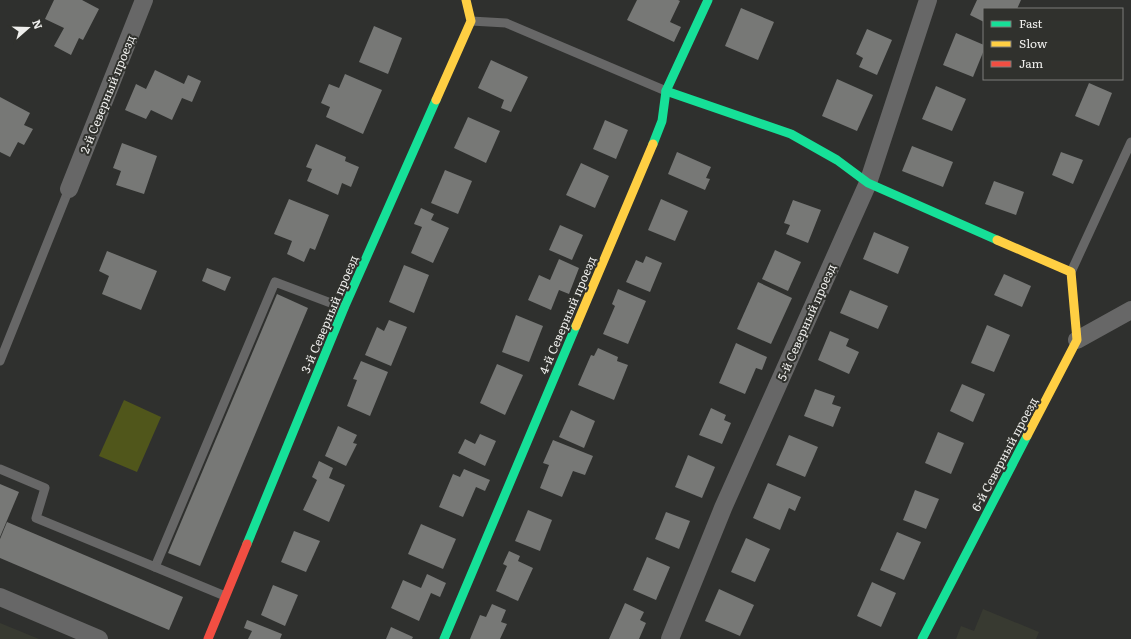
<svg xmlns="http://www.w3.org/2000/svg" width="1131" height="639" viewBox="0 0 1131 639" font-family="Literata,serif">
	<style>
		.built { fill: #383a31 }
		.green { fill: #50561b }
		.building { fill: #777876 }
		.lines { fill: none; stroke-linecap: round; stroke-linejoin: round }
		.lane { stroke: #676767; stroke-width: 9 }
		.street { stroke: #676767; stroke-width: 18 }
		.fast { stroke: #16e098; stroke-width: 9 }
		.slow { stroke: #ffcf43; stroke-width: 9 }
		.jam { stroke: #f24e42; stroke-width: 9 }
		.labels { text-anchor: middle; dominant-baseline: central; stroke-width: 4; stroke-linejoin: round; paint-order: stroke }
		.street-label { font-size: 12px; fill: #efefed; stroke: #30312d }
	</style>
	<rect width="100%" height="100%" fill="#2f302e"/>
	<!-- built -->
	<g class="built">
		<polygon points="983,609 1039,632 1036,639 956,639 961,626 974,631"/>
		<polygon points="0,623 39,639 0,639"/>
	</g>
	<!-- green -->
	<polygon class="green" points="124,400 161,417 137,472 99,456"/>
	<!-- building -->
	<g class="building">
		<polygon points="54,0 82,0 99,9 83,40 79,38 71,55 54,46 64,28 45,19"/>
		<polygon points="637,0 678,0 680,1 670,22 681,27 674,42 627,20"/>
		<polygon points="977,0 1021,0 1017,9 984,9 984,22 970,15"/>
		<polygon points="741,8 774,22 758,60 725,46"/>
		<polygon points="374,26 402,38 388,74 359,62"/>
		<polygon points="867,29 892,40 877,75 859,67 863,58 856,54"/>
		<polygon points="956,33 984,45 984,50 973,77 943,65"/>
		<polygon points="491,60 528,77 511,112 501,108 504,100 478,88"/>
		<polygon points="155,70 184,84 188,75 201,81 192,102 182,98 172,120 151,110 146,119 125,110 136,84 146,89"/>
		<polygon points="345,74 382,90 363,134 326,117 330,107 321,103 329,84 339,88"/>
		<polygon points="837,79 873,95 857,131 822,116"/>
		<polygon points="1089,83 1112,93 1099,126 1075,116"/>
		<polygon points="936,86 966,99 952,131 922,119"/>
		<polygon points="0,97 30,113 24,125 33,129 24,145 18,142 10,157 0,152"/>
		<polygon points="468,117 500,131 486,163 454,148"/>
		<polygon points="605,120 628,130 616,159 593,149"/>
		<polygon points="122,143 157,156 144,194 116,185 121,171 113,168"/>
		<polygon points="316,144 346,157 345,161 359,167 351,187 342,183 338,195 307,181 312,169 306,167"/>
		<polygon points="912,146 953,162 943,187 902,171"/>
		<polygon points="677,152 711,167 706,178 710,179 705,190 668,174"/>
		<polygon points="1061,152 1083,160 1073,184 1052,175"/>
		<polygon points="581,163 609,176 595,208 566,195"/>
		<polygon points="445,170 472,181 458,214 431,203"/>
		<polygon points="994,181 1024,192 1016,215 985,204"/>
		<polygon points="289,199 329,215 315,250 310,248 304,262 287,254 292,241 274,234"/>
		<polygon points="661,199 688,211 675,241 648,230"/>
		<polygon points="793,200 821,210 808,243 786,234 790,225 784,223"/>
		<polygon points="421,208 434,214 431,220 449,228 433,263 411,253 422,227 414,224"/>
		<polygon points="560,225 583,235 572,260 549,250"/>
		<polygon points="874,232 909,247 898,274 863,259"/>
		<polygon points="775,250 801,262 788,291 762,279"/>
		<polygon points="107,251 157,271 141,310 102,294 109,276 99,271"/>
		<polygon points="646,256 662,263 650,292 626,282 636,260 643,263"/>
		<polygon points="559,259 579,268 569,294 559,290 551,310 528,300 539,275 550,280"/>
		<polygon points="404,265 429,275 414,313 389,302"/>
		<polygon points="207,268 231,277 225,291 202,281"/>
		<polygon points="1004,274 1031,286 1022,307 994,295"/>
		<polygon points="758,282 792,298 771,344 737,329"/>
		<polygon points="618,289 646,301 628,344 603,334 615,306 612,304"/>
		<polygon points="850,290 888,306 878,329 840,313"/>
		<polygon points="277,294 308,308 200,566 168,553"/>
		<polygon points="516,315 543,326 529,362 502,352"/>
		<polygon points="389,320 407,327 391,366 365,355 377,327 384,331"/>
		<polygon points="987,325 1010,335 994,372 971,363"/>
		<polygon points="830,331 849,339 846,346 859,352 849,374 818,360"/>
		<polygon points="736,343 767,357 762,370 756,368 745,394 719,383"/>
		<polygon points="598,348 618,357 617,361 628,365 614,400 578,385 591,355 594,356"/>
		<polygon points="361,361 388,372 370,416 347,406 357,380 353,379"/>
		<polygon points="497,364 523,375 505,415 480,403"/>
		<polygon points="962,384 985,394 973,422 950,411"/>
		<polygon points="815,389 835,396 832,404 841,407 833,427 804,416"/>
		<polygon points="711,408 726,415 724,420 731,423 722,444 699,435"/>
		<polygon points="571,410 595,421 584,448 559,437"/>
		<polygon points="338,426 357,435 353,443 357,444 346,466 325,456"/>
		<polygon points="938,432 964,443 951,474 925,463"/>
		<polygon points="480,434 496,441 485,466 458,453 465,439 475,444"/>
		<polygon points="789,435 818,447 805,477 776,465"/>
		<polygon points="553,440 593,456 585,475 573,471 562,497 540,488 549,465 543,463"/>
		<polygon points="688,455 715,467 702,498 675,487"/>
		<polygon points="319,461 333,468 329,478 345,485 329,522 303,510 317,480 312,477"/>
		<polygon points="464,469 490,480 485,491 476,487 463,517 439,507 453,474 460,477"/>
		<polygon points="768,483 801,497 795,511 789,508 780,530 753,518"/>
		<polygon points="0,484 19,492 0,537"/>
		<polygon points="915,490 939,499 926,529 903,520"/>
		<polygon points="528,510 552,520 540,551 515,541"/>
		<polygon points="666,512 690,521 679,549 655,539"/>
		<polygon points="7,522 183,597 169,630 0,558 0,539"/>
		<polygon points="421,524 456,539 443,569 408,554"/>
		<polygon points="294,531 320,541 306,572 281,562"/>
		<polygon points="897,532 921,542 904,580 880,570"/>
		<polygon points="746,538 770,549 755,582 731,572"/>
		<polygon points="509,551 520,556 518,561 533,568 518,601 496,591 507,566 503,564"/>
		<polygon points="647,557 670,567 656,600 633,590"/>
		<polygon points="427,574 446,583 440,597 431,593 419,621 391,608 403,580 421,588"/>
		<polygon points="872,582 896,593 881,627 857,616"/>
		<polygon points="273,585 298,595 285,626 261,615"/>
		<polygon points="719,589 754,605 740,636 705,621"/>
		<polygon points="625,603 644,612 640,620 646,623 639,639 609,639"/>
		<polygon points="492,604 506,610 501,622 507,624 500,639 470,639 480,615 486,617"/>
		<polygon points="247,620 282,634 280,639 248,639 252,631 244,628"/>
		<polygon points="391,627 413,637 412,639 386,639"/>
	</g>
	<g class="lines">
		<!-- lane -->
		<g class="lane">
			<polyline points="471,21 506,23 666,91"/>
			<polyline points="1071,272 1131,142"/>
			<polyline points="0,361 69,189"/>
			<polyline points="0,469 45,488 36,518 155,567 275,282 344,308"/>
			<polyline points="155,567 225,596"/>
		</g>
		<!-- street -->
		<g class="street">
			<polyline points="69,189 144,0"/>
			<polyline points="1077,340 1131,310"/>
			<polyline points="0,597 99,639"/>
			<polyline points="670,639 723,508 868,183 928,0"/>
		</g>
		<!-- fast -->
		<g class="fast">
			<polyline points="666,91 791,134 837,160 868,183 997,240"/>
			<polyline points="653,144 662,121 666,91 708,0"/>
			<polyline points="247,544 344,308 436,100"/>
			<polyline points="444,639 576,326"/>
			<polyline points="922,639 1027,436"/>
		</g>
		<!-- slow -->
		<g class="slow">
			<polyline points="436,100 471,21 466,0"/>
			<polyline points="997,240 1071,272 1077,340 1027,436"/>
			<polyline points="576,326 653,144"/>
		</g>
		<!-- jam -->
		<polyline class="jam" points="208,639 247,544"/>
	</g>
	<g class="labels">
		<!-- street labels -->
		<g class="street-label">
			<text transform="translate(107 94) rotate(-68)">2-й Северный проезд</text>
			<text transform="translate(329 314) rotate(-67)">3-й Северный проезд</text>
			<text transform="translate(567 315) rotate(-67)">4-й Северный проезд</text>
			<text transform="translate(806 322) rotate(-66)">5-й Северный проезд</text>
			<text transform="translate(1004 454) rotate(-62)">6-й Северный проезд</text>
		</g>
	</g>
	<!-- legend -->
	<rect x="983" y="8" width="140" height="72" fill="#30312d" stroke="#7c7d7a"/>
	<rect x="991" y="21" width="20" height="6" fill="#16e098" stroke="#7c7d7a"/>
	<text x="1019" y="28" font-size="12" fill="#efefed">Fast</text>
	<rect x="991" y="41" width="20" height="6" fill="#ffcf43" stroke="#7c7d7a"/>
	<text x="1019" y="48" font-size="12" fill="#efefed">Slow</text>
	<rect x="991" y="61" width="20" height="6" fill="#f24e42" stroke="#7c7d7a"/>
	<text x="1019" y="68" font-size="12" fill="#efefed">Jam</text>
	<!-- north arrow -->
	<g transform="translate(28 28) rotate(70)" stroke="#30312d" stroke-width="3" paint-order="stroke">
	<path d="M0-3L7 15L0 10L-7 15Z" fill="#efefed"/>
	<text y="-6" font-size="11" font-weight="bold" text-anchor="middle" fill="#efefed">N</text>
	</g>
</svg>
